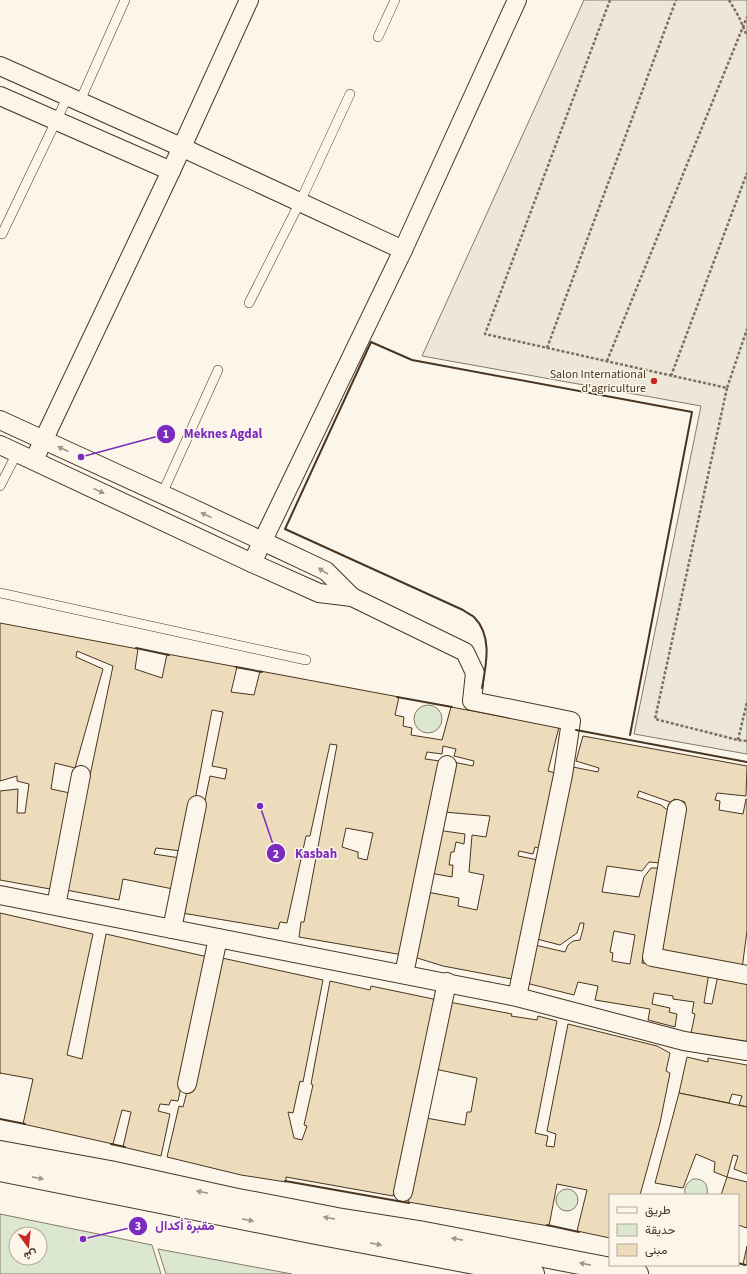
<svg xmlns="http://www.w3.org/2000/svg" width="747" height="1274" viewBox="0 0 747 1274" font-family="'Source Sans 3',Vazirmatn,sans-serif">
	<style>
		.green { fill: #dce7d0; stroke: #887966; fill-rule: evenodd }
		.parking { fill: #ede7d9; stroke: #887966 }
		.building { fill: #ecdcbc; stroke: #4a3520; fill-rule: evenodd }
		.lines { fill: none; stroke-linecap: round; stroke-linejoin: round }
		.lane-casing { stroke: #4a3520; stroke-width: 10 }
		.street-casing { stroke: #4a3520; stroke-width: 20 }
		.secondary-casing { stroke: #4a3520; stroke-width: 24 }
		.path { stroke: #7f6f5c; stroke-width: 2.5; stroke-dasharray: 3 2; stroke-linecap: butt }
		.lane { stroke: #fbf6e9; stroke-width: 9 }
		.street { stroke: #fbf6e9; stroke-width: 18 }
		.secondary { stroke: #fbf6e9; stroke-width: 22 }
		.wall { stroke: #4a3520; stroke-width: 2 }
		.oneway { fill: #a29684 }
		.poi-dot { fill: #c62828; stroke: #fbf6e9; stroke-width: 1.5 }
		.labels { text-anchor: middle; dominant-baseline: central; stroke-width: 3; stroke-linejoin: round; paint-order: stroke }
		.poi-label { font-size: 12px; fill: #4a3520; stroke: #fbf6e9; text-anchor: end }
		.leader { fill: none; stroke: #7b2cbf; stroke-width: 1.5 }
		.callout-dot { fill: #7b2cbf; stroke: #fbf6e9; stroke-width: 1.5 }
		.mark-label { font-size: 12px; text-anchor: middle; font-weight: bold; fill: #fff }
		.callout-label { font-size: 13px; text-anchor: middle; font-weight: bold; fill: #7b2cbf; stroke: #fbf6e9; stroke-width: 3; stroke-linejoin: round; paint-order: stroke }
	</style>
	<rect width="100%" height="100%" fill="#fbf6e9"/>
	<!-- green -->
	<g class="green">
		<circle cx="428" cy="719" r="14"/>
		<path d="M 693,1179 C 703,1178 709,1184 707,1195 L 685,1195 C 684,1188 686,1183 693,1179 Z"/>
		<circle cx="567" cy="1200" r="11"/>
		<path d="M 0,1214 L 152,1245 L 161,1274 L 0,1274 ZM 16,1234 L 40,1234 L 40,1258 L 16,1258 Z"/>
		<polygon points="158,1249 292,1274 166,1274"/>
	</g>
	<!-- parking -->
	<polygon class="parking" points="584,0 747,0 747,754 634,734 701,406 422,356"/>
	<!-- building -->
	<g class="building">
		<path d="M 0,623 L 138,649 L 135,669 L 162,678 L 167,654 L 237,667 L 231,692 L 254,695 L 260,671 L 399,697 L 395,715 L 404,717 L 403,726 L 412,728 L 411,735 L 442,740 L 451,707 L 559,727 L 548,771 L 559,774 L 542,849 L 535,847 L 533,854 L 519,851 L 518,856 L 538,860 L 512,979 L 443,966 L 414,957 L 427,892 L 459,898 L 458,906 L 477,910 L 484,875 L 469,872 L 472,835 L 486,837 L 490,816 L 444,812 L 453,762 L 473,766 L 474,761 L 454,756 L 456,749 L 443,746 L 442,754 L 427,752 L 425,759 L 440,761 L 403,955 L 299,937 L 301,922 L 304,922 L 337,745 L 330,744 L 310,836 L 306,836 L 287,923 L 280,922 L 278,929 L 182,913 L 210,776 L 225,779 L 227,769 L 212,766 L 223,712 L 212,710 L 195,800 L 181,851 L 156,848 L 154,854 L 180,858 L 173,889 L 123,879 L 119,900 L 66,890 L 113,666 L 77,651 L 76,657 L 103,669 L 75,768 L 55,763 L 51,789 L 70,793 L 50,889 L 0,880 L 0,791 L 18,789 L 17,813 L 25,813 L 29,784 L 17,781 L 17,776 L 0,781 ZM 346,828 L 373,833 L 367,860 L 358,858 L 358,852 L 342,847 Z"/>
		<path d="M 583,736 L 747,766 L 746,796 L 717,793 L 715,800 L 720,801 L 719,810 L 743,814 L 746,799 L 747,799 L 747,931 L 742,969 L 661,955 L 665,909 L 685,802 L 674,799 L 673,803 L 639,791 L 637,797 L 661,805 L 670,812 L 661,863 L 649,862 L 642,871 L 607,866 L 602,892 L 639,897 L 644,877 L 651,868 L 660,868 L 642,963 L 709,973 L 704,1003 L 712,1004 L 718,975 L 747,980 L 747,1042 L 691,1033 L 695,1014 L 692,1013 L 694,1002 L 673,999 L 673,996 L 654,993 L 652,1004 L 670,1008 L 669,1012 L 677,1014 L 675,1027 L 648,1020 L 650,1009 L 595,1000 L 598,986 L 578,982 L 574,995 L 526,983 L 535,945 L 565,952 L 568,945 L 573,941 L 580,940 L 583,929 L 584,923 L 580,923 L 577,933 L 560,945 L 537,939 L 552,873 L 561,816 L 573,767 L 598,772 L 599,768 L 576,761 ZM 614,931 L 635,935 L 630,964 L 612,961 L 613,953 L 610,952 Z"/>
		<polygon points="437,830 465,834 464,844 456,842 454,852 451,852 449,865 453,865 452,877 430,873"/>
		<polygon points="0,913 93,934 67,1055 82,1059 106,934 208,957 178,1101 171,1100 169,1105 160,1104 158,1111 170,1114 161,1156 123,1147 131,1112 122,1110 113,1144 23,1124 33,1079 0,1073 0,1074"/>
		<polygon points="222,958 323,980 303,1082 300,1081 293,1113 288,1112 294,1138 302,1140 307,1126 304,1125 313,1085 311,1084 330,981 370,990 371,986 438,1000 408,1147 393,1196 286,1177 286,1182 241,1175 167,1157 179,1106 183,1107"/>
		<polygon points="449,1002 512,1014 511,1016 537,1020 538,1016 557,1021 535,1133 548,1136 546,1146 554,1147 556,1134 547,1131 568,1024 657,1046 670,1053 666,1071 670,1073 660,1123 640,1195 610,1195 610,1238 577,1231 587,1190 557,1184 549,1226 408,1202 426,1118 465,1125 467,1112 471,1112 477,1078 435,1069"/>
		<polygon points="687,1057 708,1062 708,1058 747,1065 747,1107 739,1105 742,1096 732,1094 729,1103 679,1093"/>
		<polygon points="679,1093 747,1107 747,1174 734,1169 738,1156 733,1155 727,1177 714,1172 715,1162 696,1154 683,1188 655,1183"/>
		<polygon points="727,1177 747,1182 747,1228 738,1225 738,1195 721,1195"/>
		<polygon points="747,1246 747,1265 743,1264"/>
	</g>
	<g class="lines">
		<defs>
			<g id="lane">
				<polyline points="378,37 395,0"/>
				<polyline points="80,101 125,0"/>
				<polyline points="2,234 68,96"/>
				<polyline points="249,303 300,202 350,94"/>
				<polyline points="0,486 17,453"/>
				<polyline points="162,494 218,370"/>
				<polyline points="0,593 306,660"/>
			</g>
			<g id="street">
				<polyline points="0,66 181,147 403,250"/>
				<polyline points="0,96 171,171"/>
				<polyline points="0,420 190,507 326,571 352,597 465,652 475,673 472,701 571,721 563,775 517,997"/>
				<polyline points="0,445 252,563 319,593 352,597"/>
				<polyline points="34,460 171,171 249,0"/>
				<polyline points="252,563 403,250 517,0"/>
				<polyline points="677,809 652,957 747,975"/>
				<polyline points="0,895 517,997 684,1041 747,1051"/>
				<polyline points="56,906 81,775"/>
				<polyline points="172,929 197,805"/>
				<polyline points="404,974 447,765"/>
				<polyline points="187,1084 218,938"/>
				<polyline points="403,1192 447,982"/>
			</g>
			<g id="secondary">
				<polyline points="0,1152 110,1172 233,1199 337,1219 419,1232 637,1274"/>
				<polyline points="0,1170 311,1232 533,1274"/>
			</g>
		</defs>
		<!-- lane casing -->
		<use href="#lane" class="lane-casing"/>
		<!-- street casing -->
		<use href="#street" class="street-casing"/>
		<!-- secondary casing -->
		<use href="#secondary" class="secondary-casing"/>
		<!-- path -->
		<g class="path">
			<polyline points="610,0 485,334 727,388 747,329"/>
			<polyline points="729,0 739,17 747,36"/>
			<polyline points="547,348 676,0"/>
			<polyline points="607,361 747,17"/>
			<polyline points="671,376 747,173"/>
			<polyline points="727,388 655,719 738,740 747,741"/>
			<polyline points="738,740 747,702"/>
		</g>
		<!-- lane -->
		<use href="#lane" class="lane"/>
		<!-- street -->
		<use href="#street" class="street"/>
		<!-- secondary -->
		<use href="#secondary" class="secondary"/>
		<!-- wall -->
		<g class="wall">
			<polyline points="136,648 169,655"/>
			<polyline points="236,667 262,672"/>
			<path d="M 482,688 C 486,665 493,636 474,617 C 471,615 467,613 463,610 L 285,529 L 371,342 L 412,360 L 692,412 L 630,735"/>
			<polyline points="397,697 452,707"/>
			<polyline points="576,730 747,762"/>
			<polyline points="0,1119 25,1124"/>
			<polyline points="111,1144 125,1147"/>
			<polyline points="285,1181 409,1203"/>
			<polyline points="547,1225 579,1232"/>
			<polyline points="738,1263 745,1265"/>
		</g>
	</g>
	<!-- one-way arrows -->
	<defs><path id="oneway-solid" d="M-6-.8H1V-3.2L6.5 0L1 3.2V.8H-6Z"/></defs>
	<g class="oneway">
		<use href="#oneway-solid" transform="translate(63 449) rotate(-155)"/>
		<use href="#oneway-solid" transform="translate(99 491) rotate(25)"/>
		<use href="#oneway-solid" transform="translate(206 515) rotate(-155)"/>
		<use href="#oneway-solid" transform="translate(323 571) rotate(-148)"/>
		<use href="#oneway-solid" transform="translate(38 1178) rotate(11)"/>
		<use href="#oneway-solid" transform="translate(202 1192) rotate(-168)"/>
		<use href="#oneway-solid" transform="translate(329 1218) rotate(-169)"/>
		<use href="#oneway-solid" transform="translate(248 1220) rotate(11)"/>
		<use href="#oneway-solid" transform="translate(457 1239) rotate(-169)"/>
		<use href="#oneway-solid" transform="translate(376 1244) rotate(11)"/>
		<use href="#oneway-solid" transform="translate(585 1264) rotate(-169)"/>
	</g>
	<!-- markers -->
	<circle class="poi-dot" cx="654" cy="381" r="4"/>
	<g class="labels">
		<!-- poi labels -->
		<g class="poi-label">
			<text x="646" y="374">Salon International<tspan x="646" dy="14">d'agriculture</tspan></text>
		</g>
	</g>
	<!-- callouts -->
	<path class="leader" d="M81 457L166 434M260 806L276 853M83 1239L138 1226"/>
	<g class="callout-dot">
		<circle cx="81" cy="457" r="4"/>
		<circle cx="260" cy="806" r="4"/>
		<circle cx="83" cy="1239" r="4"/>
		<circle cx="166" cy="434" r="10"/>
		<circle cx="276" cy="853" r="10"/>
		<circle cx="138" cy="1226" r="10"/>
	</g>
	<g class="mark-label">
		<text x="166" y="438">1</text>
		<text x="276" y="858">2</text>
		<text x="138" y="1230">3</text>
	</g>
	<g class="callout-label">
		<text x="223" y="438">Meknes Agdal</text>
		<text x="316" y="858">Kasbah</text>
		<text x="185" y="1230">مقبرة أكدال</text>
	</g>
	<!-- legend -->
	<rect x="609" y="1194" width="130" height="72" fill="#fbf6e9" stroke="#b4a999"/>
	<rect x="617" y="1207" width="20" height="6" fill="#fbf6e9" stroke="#b4a999"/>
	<text x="645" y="1214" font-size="12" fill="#4a3520">طريق</text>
	<rect x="617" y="1224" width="20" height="12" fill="#dce7d0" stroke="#b4a999"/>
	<text x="645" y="1234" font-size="12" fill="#4a3520">حديقة</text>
	<rect x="617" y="1244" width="20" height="12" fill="#ecdcbc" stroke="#b4a999"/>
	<text x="645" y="1254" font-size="12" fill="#4a3520">مبنى</text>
	<!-- north arrow -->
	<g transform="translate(28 1246) rotate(165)"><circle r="19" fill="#fbf6e9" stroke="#b4a999"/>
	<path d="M0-3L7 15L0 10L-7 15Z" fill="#c62828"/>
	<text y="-6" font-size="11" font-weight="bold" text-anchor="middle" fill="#4a3520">ش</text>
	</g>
</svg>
